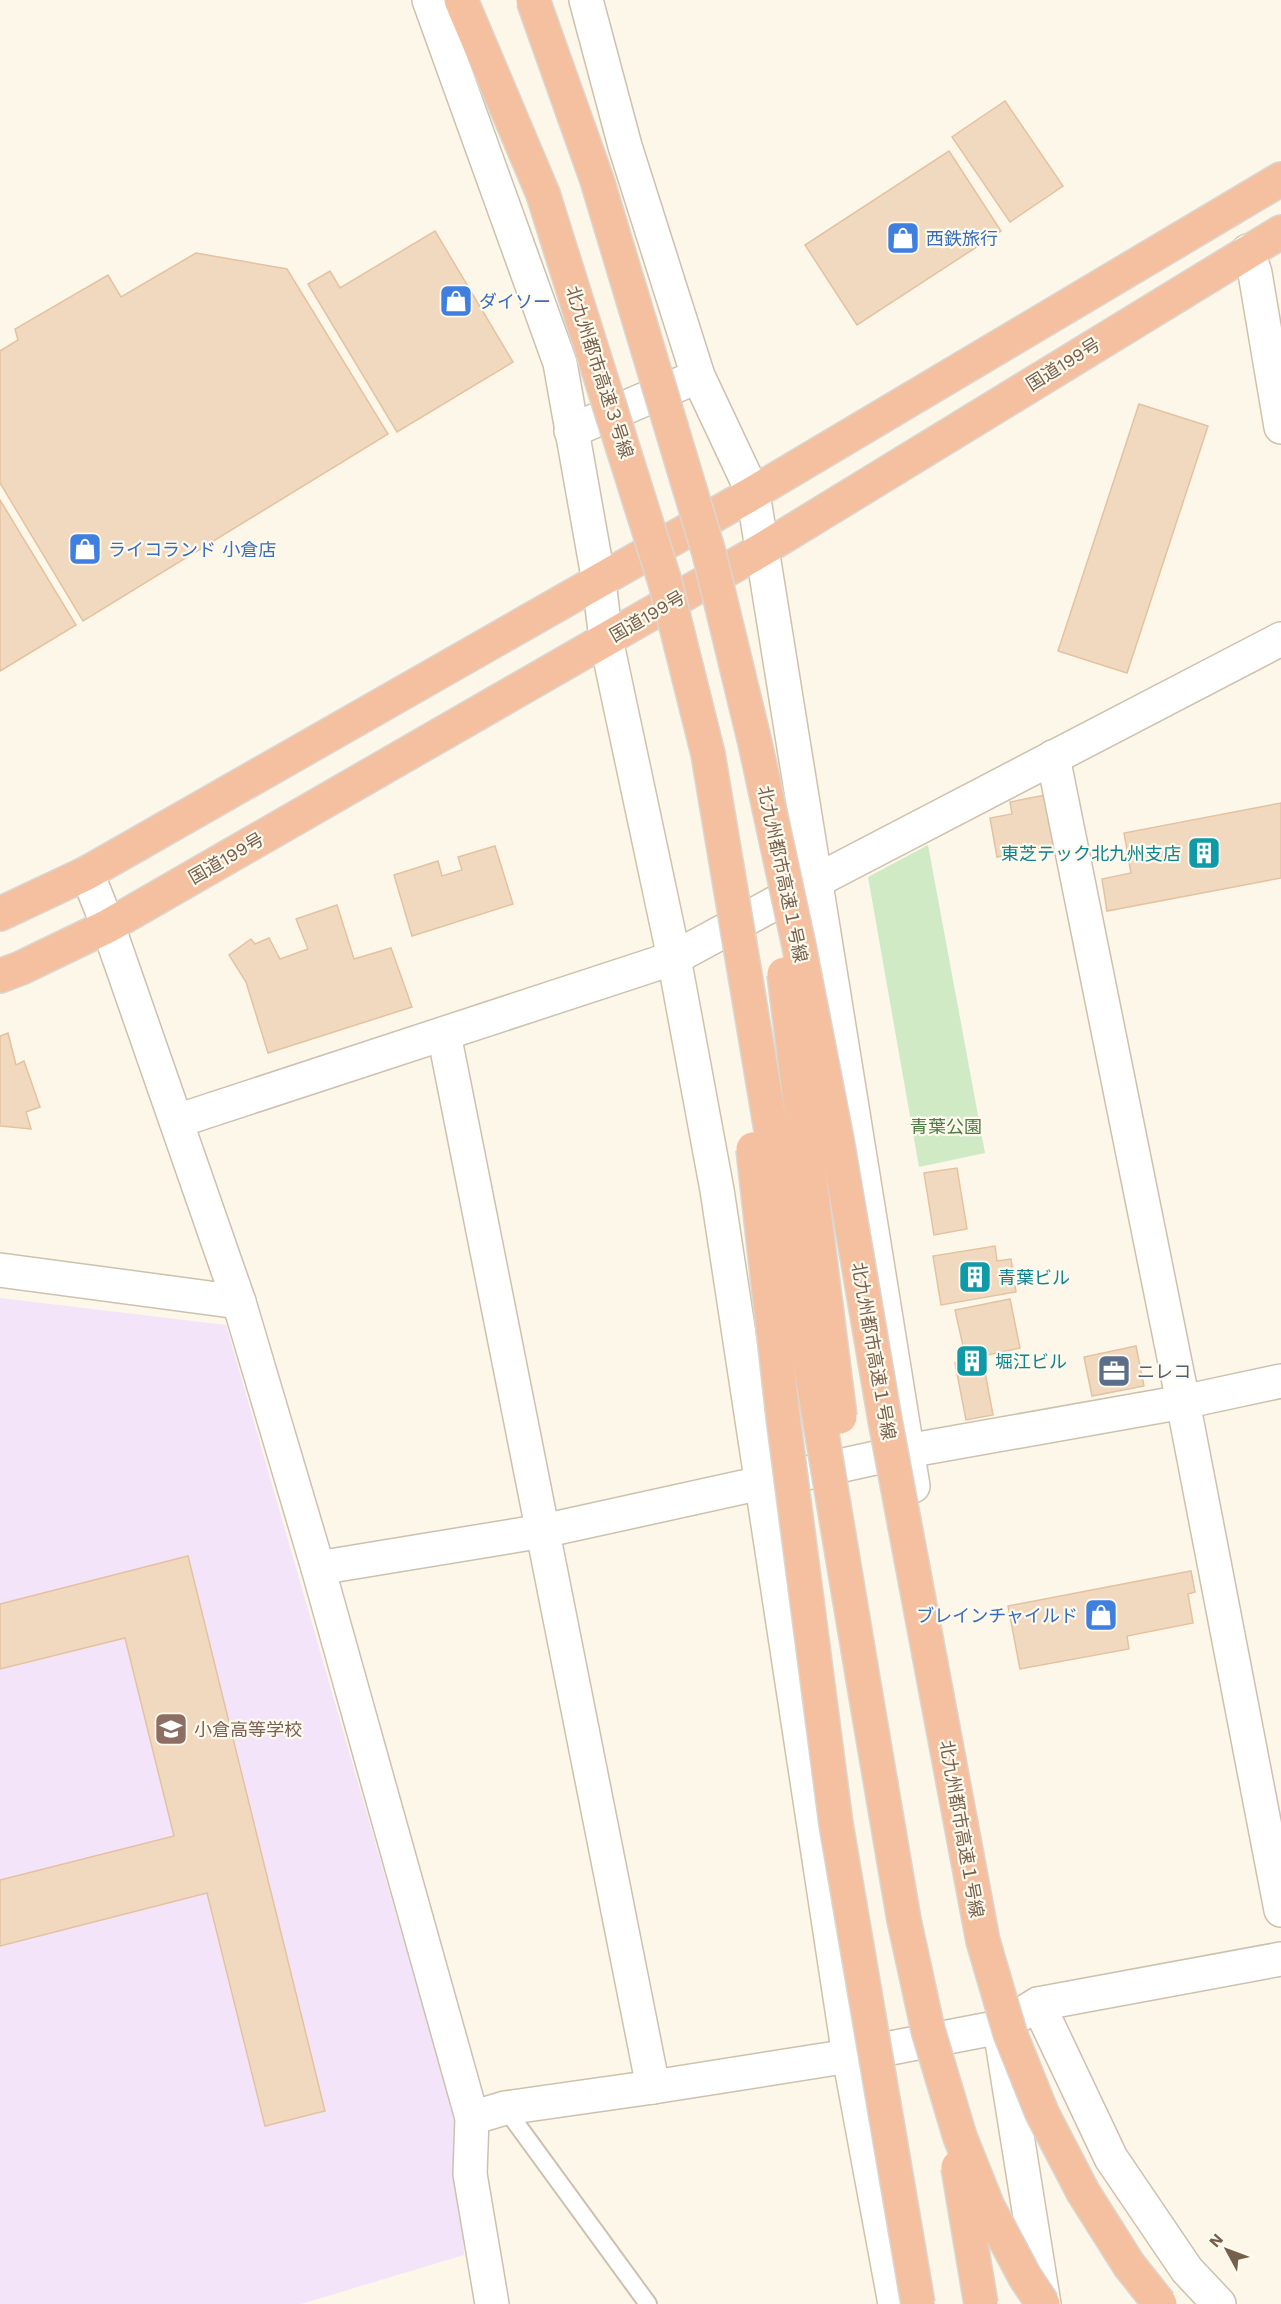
<svg xmlns="http://www.w3.org/2000/svg" width="1281" height="2304" viewBox="0 0 1281 2304" font-family="'Work Sans','Noto Sans JP',sans-serif">
	<style>
		.education { fill: #f4e4f9 }
		.green { fill: #d0eac6 }
		.building { fill: #f1d9c0; stroke: #e4c2a0; stroke-width: 1.5 }
		.lines { fill: none; stroke-linecap: round; stroke-linejoin: round }
		.lane-casing { stroke: #cec0ae; stroke-width: 20 }
		.street-casing { stroke: #cec0ae; stroke-width: 36 }
		.secondary-casing { stroke: #d1c1ab; stroke-width: 36 }
		.highway-casing { stroke: #dbd6d0; stroke-width: 36 }
		.lane { stroke: #fff; stroke-width: 16 }
		.street { stroke: #fff; stroke-width: 33 }
		.secondary { stroke: #fff; stroke-width: 33 }
		.highway { stroke: #f5c0a0; stroke-width: 33 }
		.highway-bridge-casing { stroke: #dbd6d0; stroke-width: 36; stroke-linecap: butt }
		.highway-bridge { stroke: #f5c0a0; stroke-width: 33 }
		.labels { text-anchor: middle; dominant-baseline: central; stroke-width: 4.5; stroke-linejoin: round; paint-order: stroke }
		.shop-label { font-size: 18px; fill: #366cbe; stroke: #fffaee; text-anchor: start }
		.street-label { font-size: 18px; fill: #76604c; stroke: #fffaee }
		.culture-label { font-size: 18px; fill: #0d838f; stroke: #fffaee; text-anchor: start }
		.park-label { font-size: 18px; fill: #4d7c43; stroke: #fffaee }
		.service-label { font-size: 18px; fill: #4e5e75; stroke: #fffaee; text-anchor: start }
		.education-label { font-size: 18px; fill: #785e54; stroke: #fffaee; text-anchor: start }
	</style>
	<rect width="100%" height="100%" fill="#fcf7e8"/>
	<!-- education -->
	<polygon class="education" points="0,1298 226,1325 459,2133 464,2255 301,2304 0,2304"/>
	<!-- green -->
	<polygon class="green" points="928,845 985,1153 919,1167 868,877"/>
	<!-- building -->
	<g class="building">
		<polygon points="1005,101 1063,186 1010,222 952,137"/>
		<polygon points="949,151 1001,231 857,325 805,245"/>
		<polygon points="435,231 513,362 397,432 308,284 330,271 340,288"/>
		<polygon points="196,253 287,269 388,434 83,621 0,483 0,351 18,340 15,329 108,275 121,297"/>
		<polygon points="1139,404 1208,426 1127,673 1058,651"/>
		<polygon points="0,500 76,625 0,671"/>
		<polygon points="1046,795 1055,845 997,857 990,818 1012,814 1010,802"/>
		<polygon points="1281,803 1281,878 1107,911 1102,879 1131,873 1124,833"/>
		<polygon points="495,846 513,904 412,936 394,875 438,861 442,876 462,870 458,857"/>
		<polygon points="337,905 354,959 391,948 412,1007 268,1053 246,982 229,955 251,939 255,944 269,938 280,959 308,949 296,919"/>
		<polygon points="8,1033 16,1065 24,1061 40,1107 26,1112 31,1129 0,1126 0,1036"/>
		<polygon points="957,1168 967,1229 934,1235 924,1173"/>
		<polygon points="995,1246 997,1261 1011,1259 1016,1292 941,1305 933,1256"/>
		<polygon points="1010,1299 1020,1348 982,1356 993,1415 966,1420 955,1363 966,1359 955,1310"/>
		<polygon points="1136,1346 1144,1386 1092,1396 1084,1357"/>
		<polygon points="188,1556 325,2111 265,2126 207,1893 0,1946 0,1880 174,1836 125,1638 0,1669 0,1604"/>
		<polygon points="1191,1571 1195,1592 1188,1594 1193,1623 1127,1636 1129,1649 1020,1669 1008,1606"/>
	</g>
	<g class="lines">
		<defs>
			<polyline id="lane" points="505,2108 648,2304"/>
			<g id="street">
				<polyline points="429,0 560,363 599,582 606,639"/>
				<polyline points="586,0 625,146 698,376 753,493"/>
				<polyline points="571,431 687,381"/>
				<polyline points="1053,757 1183,1402 1281,1910"/>
				<polyline points="87,873 108,926 239,1302 318,1568 472,2118 470,2174 492,2304"/>
				<polyline points="444,1034 653,2087"/>
				<polyline points="177,1121 674,958 816,881 1281,639"/>
				<polyline points="0,1270 239,1302"/>
				<polyline points="318,1568 543,1531 907,1451 1183,1402 1281,1381"/>
				<polyline points="1038,2004 1111,2158 1187,2270 1219,2304"/>
				<polyline points="472,2118 505,2108 653,2087 849,2056 1000,2027 1038,2004 1281,1959"/>
			</g>
			<g id="secondary">
				<polyline points="1248,251 1255,273 1281,427"/>
				<polyline points="753,493 913,1486"/>
				<polyline points="606,639 674,958 717,1190 849,2056 895,2304"/>
				<polyline points="999,2023 1044,2304"/>
			</g>
			<g id="highway">
				<polyline points="461,0 543,194"/>
				<polyline points="0,914 87,873 753,493 1281,179"/>
				<polyline points="0,976 21,968 108,926 763,549 1281,232"/>
			</g>
		</defs>
		<!-- lane casing -->
		<use href="#lane" class="lane-casing"/>
		<!-- street casing -->
		<use href="#street" class="street-casing"/>
		<!-- secondary casing -->
		<use href="#secondary" class="secondary-casing"/>
		<!-- highway casing -->
		<use href="#highway" class="highway-casing"/>
		<!-- lane -->
		<use href="#lane" class="lane"/>
		<!-- street -->
		<use href="#street" class="street"/>
		<!-- secondary -->
		<use href="#secondary" class="secondary"/>
		<!-- highway -->
		<use href="#highway" class="highway"/>
		<defs>
			<g id="highway-bridge">
				<polyline points="533,0 597,180 709,553 755,743 799,946 837,1140 885,1420 983,1941 1010,2033 1042,2113 1083,2192 1129,2265 1160,2304"/>
				<polyline points="543,194 665,582 708,754 865,1691 904,1920 928,2030 960,2137 988,2207 1025,2277 1043,2304"/>
				<polyline points="784,974 840,1417"/>
				<polyline points="753,1149 783,1417 836,1824 918,2304"/>
				<polyline points="958,2167 981,2304"/>
			</g>
		</defs>
		<!-- highway-bridge casing -->
		<use href="#highway-bridge" class="highway-bridge-casing"/>
		<!-- highway-bridge -->
		<use href="#highway-bridge" class="highway-bridge"/>
	</g>
	<!-- icons -->
	<defs>
		<symbol id="shop-square" viewBox="-11 -11 22 22"><rect x="-9" y="-9" width="18" height="18" rx="4" fill="#3f7fe0" stroke="#fffaee"/><path d="M-5-2.5h2.3a2.7 3.5 0 0 1 5.4 0H5L5.5 6h-11ZM-1.5-2.5h3a1.5 2.3 0 0 0-3 0Z" fill="#fff"/></symbol>
		<symbol id="building-square" viewBox="-11 -11 22 22"><rect x="-9" y="-9" width="18" height="18" rx="4" fill="#0f9aa8" stroke="#fffaee"/><path d="M-4-6H4V6H1V3H-1V6H-4ZM-2.5-4.3h1.7v1.8h-1.7ZM.8-4.3h1.7v1.8H.8ZM-2.5-1h1.7V.8h-1.7ZM.8-1h1.7V.8H.8Z" fill="#fff"/></symbol>
		<symbol id="office-square" viewBox="-11 -11 22 22"><rect x="-9" y="-9" width="18" height="18" rx="4" fill="#5c6f8a" stroke="#fffaee"/><path d="M-6-3h4V-5.5h4V-3h4V5H-6ZM-1-4.5V-3h2v-1.5ZM-6 0V1H6V0Z" fill="#fff"/></symbol>
		<symbol id="school-square" viewBox="-11 -11 22 22"><rect x="-9" y="-9" width="18" height="18" rx="4" fill="#8d6e63" stroke="#fffaee"/><path d="M0-5L7-2L0 1L-7-2ZM-4 1L0 2.5L4 1V4Q0 6-4 4Z" fill="#fff"/></symbol>
	</defs>
	<g fill-rule="evenodd">
		<use href="#shop-square" x="884" y="219" width="38" height="38"/>
		<use href="#shop-square" x="437" y="282" width="38" height="38"/>
		<use href="#shop-square" x="66" y="530" width="38" height="38"/>
		<use href="#building-square" x="1185" y="834" width="38" height="38"/>
		<use href="#building-square" x="956" y="1258" width="38" height="38"/>
		<use href="#building-square" x="953" y="1342" width="38" height="38"/>
		<use href="#office-square" x="1095" y="1352" width="38" height="38"/>
		<use href="#shop-square" x="1082" y="1596" width="38" height="38"/>
		<use href="#school-square" x="152" y="1710" width="38" height="38"/>
	</g>
	<g class="labels">
		<!-- shop labels -->
		<g class="shop-label">
			<text x="926" y="238">西鉄旅行</text>
			<text x="479" y="301">ダイソー</text>
			<text x="108" y="549">ライコランド 小倉店</text>
			<text x="1078" y="1615" text-anchor="end">ブレインチャイルド</text>
		</g>
		<!-- street labels -->
		<g class="street-label">
			<text transform="translate(1063 364) rotate(-32)">国道199号</text>
			<text transform="translate(600 372) rotate(72)">北九州都市高速３号線</text>
			<text transform="translate(647 616) rotate(-30)">国道199号</text>
			<text transform="translate(226 858) rotate(-30)">国道199号</text>
			<text transform="translate(783 874) rotate(78)">北九州都市高速１号線</text>
			<text transform="translate(874 1351) rotate(80)">北九州都市高速１号線</text>
			<text transform="translate(962 1829) rotate(80)">北九州都市高速１号線</text>
		</g>
		<!-- culture labels -->
		<g class="culture-label">
			<text x="1181" y="853" text-anchor="end">東芝テック北九州支店</text>
			<text x="998" y="1277">青葉ビル</text>
			<text x="995" y="1361">堀江ビル</text>
		</g>
		<!-- park labels -->
		<g class="park-label">
			<text x="946" y="1126">青葉公園</text>
		</g>
		<!-- service labels -->
		<g class="service-label">
			<text x="1137" y="1371">ニレコ</text>
		</g>
		<!-- education labels -->
		<g class="education-label">
			<text x="194" y="1729">小倉高等学校</text>
		</g>
	</g>
	<!-- north arrow -->
	<g transform="translate(1227 2250) rotate(311)" stroke="#fffaee" stroke-width="4.5" paint-order="stroke">
	<path d="M0-4.5L10 22L0 15L-10 22Z" fill="#76604c"/>
	<text y="-9" font-size="16" font-weight="bold" text-anchor="middle" fill="#76604c">N</text>
	</g>
</svg>
